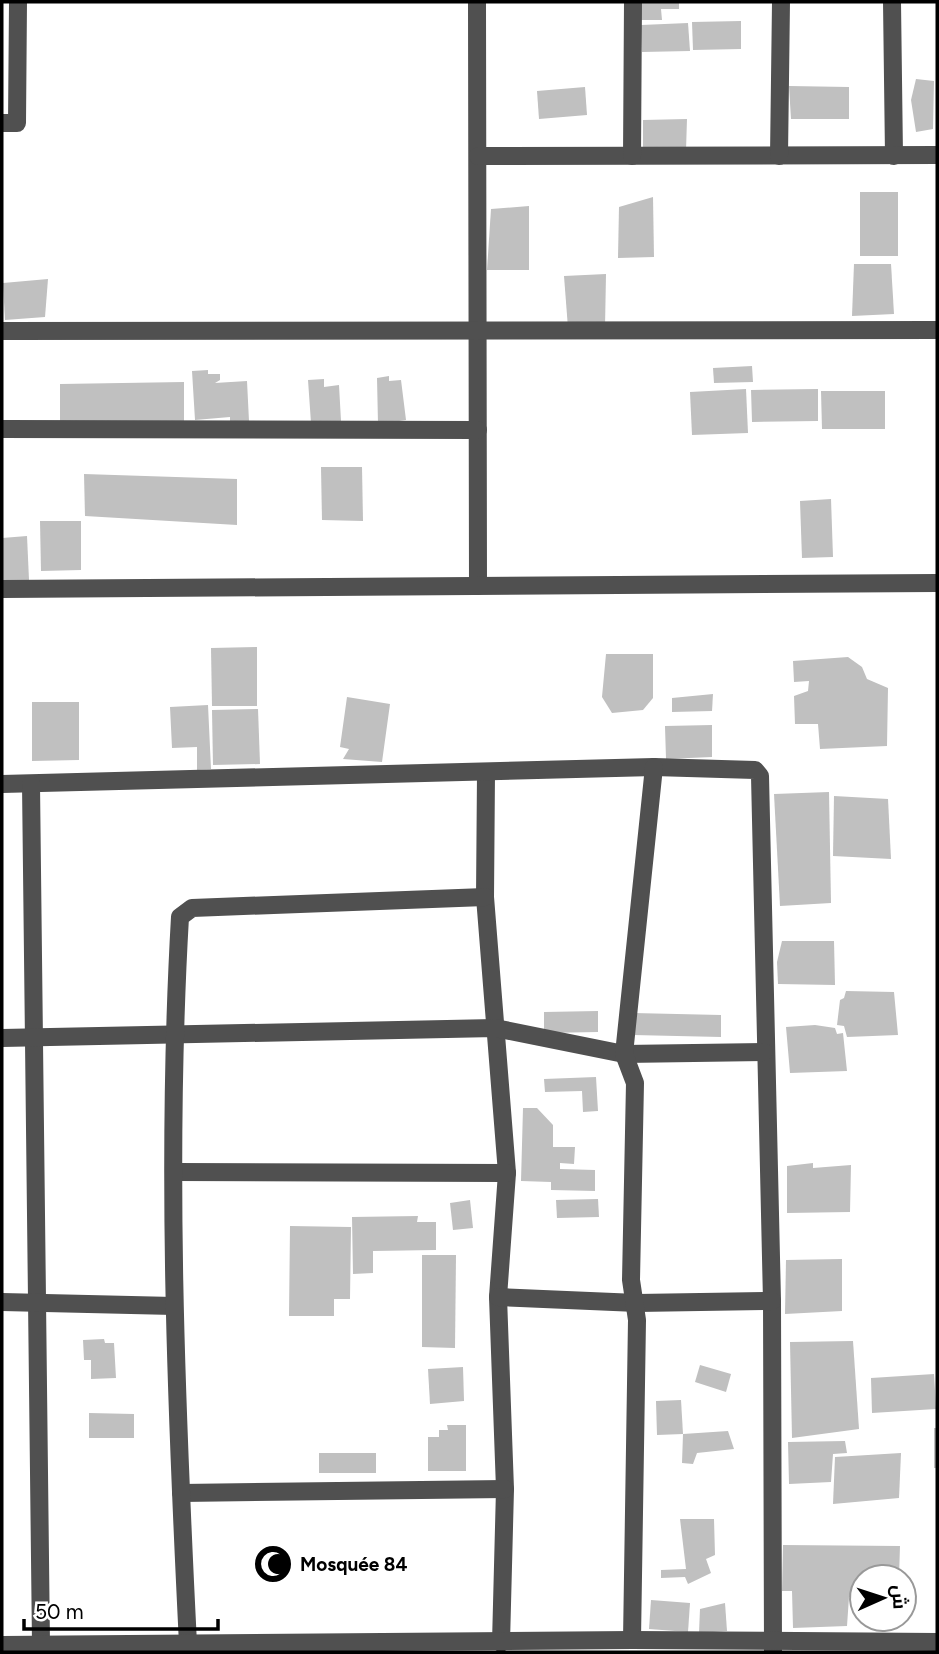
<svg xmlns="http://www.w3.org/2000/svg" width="939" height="1654" viewBox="0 0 939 1654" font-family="Figtree,Cairo,sans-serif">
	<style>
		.building { fill: #c0c0c0 }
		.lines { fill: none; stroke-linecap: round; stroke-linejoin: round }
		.minor { stroke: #505050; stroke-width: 18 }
		.labels { text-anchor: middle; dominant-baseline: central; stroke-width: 6; stroke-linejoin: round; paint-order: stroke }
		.poi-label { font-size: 19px; font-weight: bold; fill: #000; stroke: #fff; text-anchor: start }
	</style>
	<rect width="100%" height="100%" fill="#fff"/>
	<!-- building -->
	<g class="building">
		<polygon points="641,2 679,2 679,9 661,9 662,20 641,20"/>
		<polygon points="741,21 741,49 693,50 692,22"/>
		<polygon points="688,23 690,51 642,52 641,25"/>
		<polygon points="916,79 934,81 933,129 916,132 911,100"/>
		<polygon points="789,86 849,87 849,119 791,119"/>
		<polygon points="585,87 587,115 539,119 537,91"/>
		<polygon points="687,119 686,150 643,149 643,120"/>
		<rect x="860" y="192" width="38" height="64"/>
		<polygon points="653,197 654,257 618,258 619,207"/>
		<polygon points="529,206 529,270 487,270 491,209"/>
		<polygon points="854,264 891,264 894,314 852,316"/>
		<polygon points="606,274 605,327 568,328 564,276"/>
		<polygon points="48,279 45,317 5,320 3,283"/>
		<polygon points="752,366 753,382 714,383 713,368"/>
		<polygon points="208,370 208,374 220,374 220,380 215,383 247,381 249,421 230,422 230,417 195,420 192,371"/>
		<polygon points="389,376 389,381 401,380 406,420 378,424 377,378"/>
		<polygon points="324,379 324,387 339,385 341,421 311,423 308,380"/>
		<polygon points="184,382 184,424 60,425 60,384"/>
		<polygon points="746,389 748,433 692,435 690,392"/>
		<polygon points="818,389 818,421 752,422 751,390"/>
		<polygon points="821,391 885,391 885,429 822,429"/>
		<polygon points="321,467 362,467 363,521 322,520"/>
		<polygon points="84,474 237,479 237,525 85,516"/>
		<polygon points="831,499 833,557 802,558 800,501"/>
		<polygon points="40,521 81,521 81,570 41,571"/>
		<polygon points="27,536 29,580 2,582 2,538"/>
		<polygon points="257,647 257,706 212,706 211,648"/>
		<polygon points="606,654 653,654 653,698 643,710 612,713 602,697"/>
		<polygon points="848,657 862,667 867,679 888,688 887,746 820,749 818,724 795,724 794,696 808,691 809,681 794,682 793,661"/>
		<polygon points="713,694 712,711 672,712 672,698"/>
		<polygon points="347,697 390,704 382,762 343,759 349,749 340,747"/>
		<polygon points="32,702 79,702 79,760 32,761"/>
		<polygon points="208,705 211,769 197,770 197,747 172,748 170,707"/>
		<polygon points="258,709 260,764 213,765 212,710"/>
		<polygon points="712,725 712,757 666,759 665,726"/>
		<polygon points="829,792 831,903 780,906 774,794"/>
		<polygon points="834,796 888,799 891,859 833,856"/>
		<polygon points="782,941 834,941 835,985 778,984 777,962"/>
		<polygon points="846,991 894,992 898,1035 847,1037 844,1026 837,1025 840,1000 844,998"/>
		<polygon points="598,1011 598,1032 544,1033 544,1012"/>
		<polygon points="633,1013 721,1015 721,1037 633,1035"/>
		<polygon points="815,1025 835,1028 837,1034 843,1033 847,1071 790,1073 786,1027"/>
		<polygon points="596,1077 598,1111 583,1112 582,1091 545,1092 544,1079"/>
		<polygon points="523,1108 537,1108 553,1125 553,1147 575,1147 574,1164 560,1163 560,1169 595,1170 595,1191 551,1190 551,1182 521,1181"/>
		<polygon points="813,1163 813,1168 851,1165 850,1212 787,1213 787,1166"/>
		<polygon points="598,1199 599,1217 557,1218 556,1200"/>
		<polygon points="470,1200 473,1228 453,1230 450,1203"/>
		<polygon points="418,1216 417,1222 436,1222 436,1250 373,1251 373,1273 353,1274 352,1217"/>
		<polygon points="290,1226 351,1227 350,1299 334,1299 334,1316 289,1316"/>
		<polygon points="422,1255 456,1255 455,1348 422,1347"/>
		<polygon points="842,1259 842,1311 785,1314 786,1260"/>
		<polygon points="104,1339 105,1343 114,1343 116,1378 91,1379 91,1360 84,1360 83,1340"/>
		<polygon points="853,1341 859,1429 792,1438 790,1342"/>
		<polygon points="700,1365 731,1374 726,1392 695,1382"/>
		<polygon points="463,1367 464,1401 430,1404 428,1369"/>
		<polygon points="934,1374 936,1409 872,1413 871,1378"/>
		<polygon points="681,1400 683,1434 657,1435 656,1401"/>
		<polygon points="89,1413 134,1414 134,1438 89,1438"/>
		<polygon points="447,1425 466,1425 466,1471 428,1471 428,1437 439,1437 439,1430 448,1430"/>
		<rect x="934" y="1428" width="3" height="40"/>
		<polygon points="728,1431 734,1449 697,1453 693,1464 682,1463 683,1434"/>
		<polygon points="845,1441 847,1453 833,1454 831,1482 789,1484 788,1442"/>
		<rect x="319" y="1453" width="57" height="20"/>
		<polygon points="901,1453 899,1498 833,1504 835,1457"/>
		<polygon points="680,1519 714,1519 715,1555 706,1559 711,1573 688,1584 685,1577 661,1578 661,1570 686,1569"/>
		<polygon points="783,1545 900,1546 899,1577 862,1577 862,1596 849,1597 847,1626 793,1628 792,1591 782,1591"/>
		<polygon points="651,1600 690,1603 688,1632 649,1629"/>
		<polygon points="725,1603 727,1631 699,1633 700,1609"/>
	</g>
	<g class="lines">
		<!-- minor -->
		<g class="minor">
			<polyline points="477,2 478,586"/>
			<polyline points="892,2 894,156"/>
			<polyline points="2,123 17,123 18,2"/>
			<polyline points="478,156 937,155"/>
			<polyline points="632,156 633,2"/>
			<polyline points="779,156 781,2"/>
			<polyline points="2,331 937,330"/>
			<polyline points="2,429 478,430"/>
			<polyline points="2,589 937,583"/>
			<polyline points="486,773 485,897 507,1173 498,1297 505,1489 501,1643"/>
			<polyline points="2,784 654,767 755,770 760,776 772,1301 773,1652"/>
			<polyline points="31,784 41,1644"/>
			<polyline points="2,1038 495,1028 624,1054 764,1052"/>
			<polyline points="174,1172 507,1173"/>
			<polyline points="498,1297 637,1303 772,1301"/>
			<polyline points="2,1302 174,1306"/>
			<polyline points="181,1493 505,1489"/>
			<polyline points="632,1640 637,1320 631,1280 635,1083 624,1054 654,767"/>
			<path d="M 188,1644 C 176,1402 166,1159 180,917 L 192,908 L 485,897"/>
			<polyline points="2,1645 632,1640 937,1642"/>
		</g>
	</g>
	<!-- icons -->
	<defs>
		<symbol id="mosque-disc" viewBox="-11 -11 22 22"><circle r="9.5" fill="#000" stroke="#fff"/><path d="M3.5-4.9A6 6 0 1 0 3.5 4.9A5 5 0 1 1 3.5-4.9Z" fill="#fff"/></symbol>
	</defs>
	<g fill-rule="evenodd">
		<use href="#mosque-disc" x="251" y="1542" width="44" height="44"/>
	</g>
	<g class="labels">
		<!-- poi labels -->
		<g class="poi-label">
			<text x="300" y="1564">Mosquée 84</text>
		</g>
	</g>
	<!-- border -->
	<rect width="939" height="1654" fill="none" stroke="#000000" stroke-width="7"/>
	<!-- north arrow -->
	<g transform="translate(883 1598) rotate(87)"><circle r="33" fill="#ffffff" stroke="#999999" stroke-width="2"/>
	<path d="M0-5L12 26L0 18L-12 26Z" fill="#000000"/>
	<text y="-10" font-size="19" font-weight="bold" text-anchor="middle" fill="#000000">ش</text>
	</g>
	<!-- scale -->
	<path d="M24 1619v10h194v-10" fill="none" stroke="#000000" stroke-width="3.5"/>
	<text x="35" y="1619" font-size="21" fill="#000000" stroke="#ffffff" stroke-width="5" paint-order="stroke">50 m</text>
</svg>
